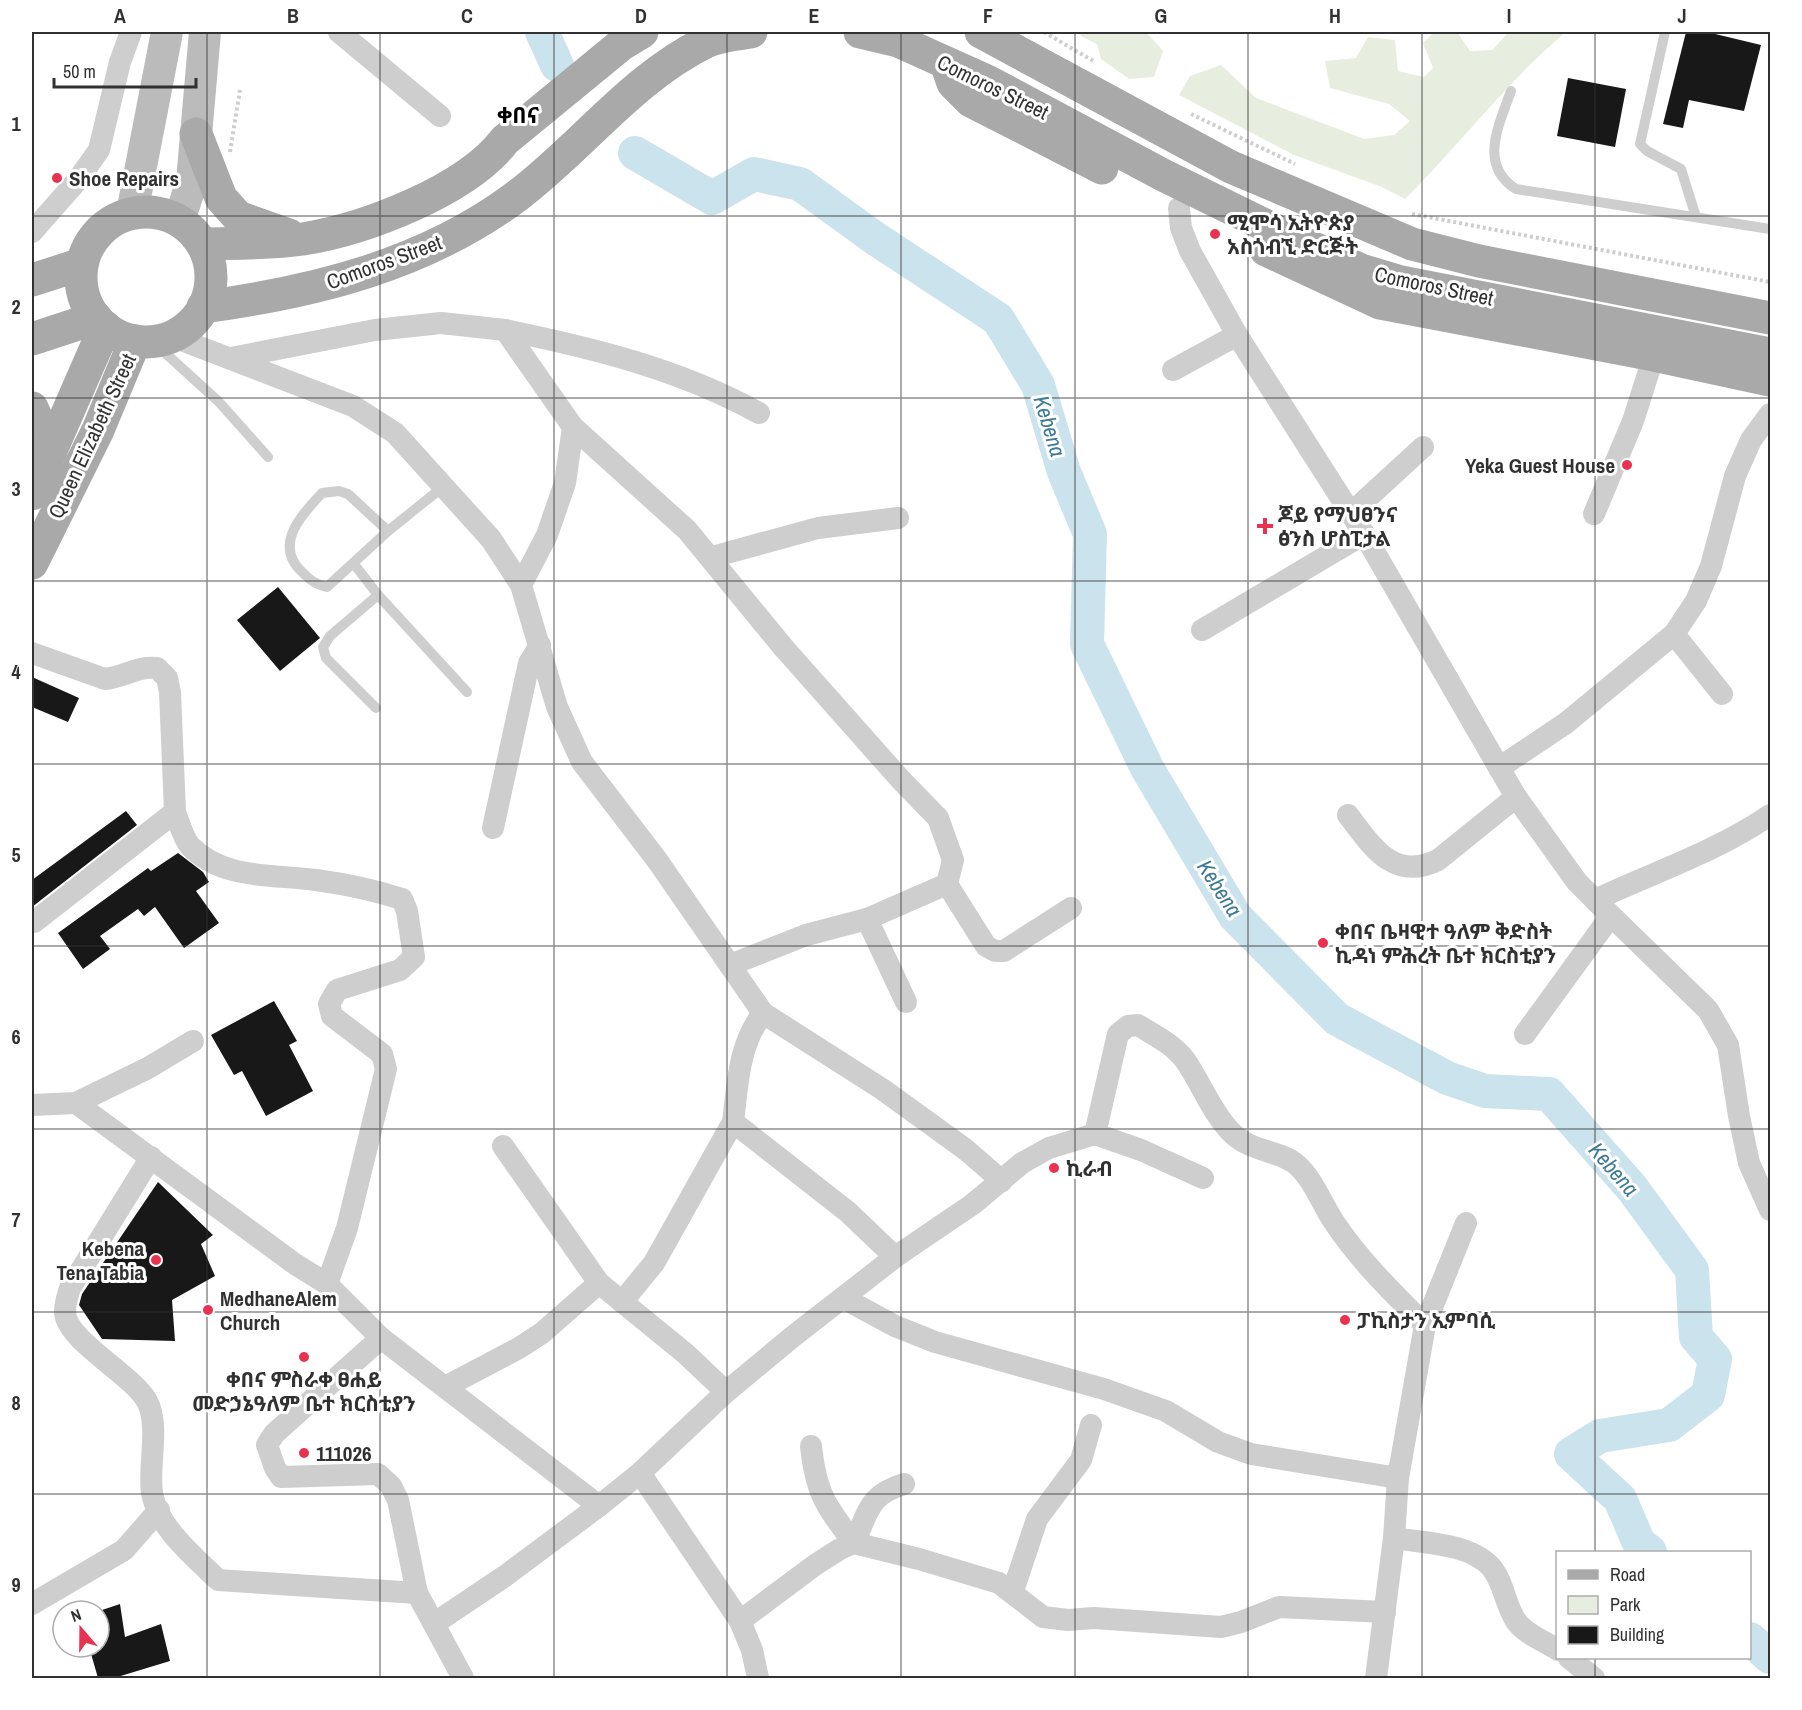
<svg xmlns="http://www.w3.org/2000/svg" width="1802" height="1710" viewBox="0 0 1802 1710" font-family="'Archivo Narrow','Noto Sans Ethiopic',sans-serif">
	<style>
		.green { fill: #e8eedf }
		.lines { fill: none; stroke-linecap: round; stroke-linejoin: round }
		.river { stroke: #cbe3ed; stroke-width: 34 }
		.building { fill: #181818 }
		.path { stroke: #cecece; stroke-width: 4; stroke-dasharray: 3 3; stroke-linecap: butt }
		.service { stroke: #cecece; stroke-width: 10 }
		.minor { stroke: #cecece; stroke-width: 22 }
		.secondary { stroke: #bbb; stroke-width: 32 }
		.primary { stroke: #a9a9a9; stroke-width: 33 }
		.grid { fill: none; stroke: #313131; stroke-width: 1.5; stroke-opacity: 0.55 }
		.poi-dot { fill: #e9324f; stroke: #fff; stroke-width: 2 }
		.labels { text-anchor: middle; dominant-baseline: central; stroke-width: 6; stroke-linejoin: round; paint-order: stroke }
		.street-label { font-size: 21px; fill: #313131; stroke: #fff }
		.poi-label { font-size: 21px; font-weight: bold; fill: #313131; stroke: #fff; text-anchor: start }
		.neighbourhood-label { font-size: 22px; font-weight: bold; fill: #000; stroke: #fff }
		.water-label { font-size: 22px; font-style: italic; fill: #3c7a95; stroke: #fff }
		.neatline { fill: none; stroke: #313131; stroke-width: 2 }
		.grid-label { font-size: 20px; text-anchor: middle; font-weight: bold; fill: #313131 }
	</style>
	<rect width="100%" height="100%" fill="#fff"/>
	<!-- green -->
	<g class="green">
		<polygon points="1080,32 1146,32 1163,51 1154,77 1129,79 1101,59 1097,44 1081,36"/>
		<path d="M 1441,32 L 1457,32 L 1470,51 L 1492,50 L 1509,32 L 1566,32 C 1507,81 1460,145 1405,199 L 1382,187 L 1294,155 L 1179,95 L 1190,76 L 1221,65 L 1256,98 L 1364,139 L 1394,135 L 1410,121 L 1389,104 L 1330,88 L 1325,61 L 1356,58 L 1368,37 L 1395,40 L 1398,71 L 1424,77 L 1433,68 L 1423,43 L 1433,33 Z"/>
	</g>
	<g class="lines">
		<!-- river -->
		<g class="river">
			<polyline points="542,32 557,65"/>
			<polyline points="635,153 712,198 754,174 800,184 876,239 998,319 1038,385 1064,472 1090,534 1087,644 1147,768 1235,916 1337,1019 1447,1078 1485,1091 1549,1094 1632,1188 1692,1270 1696,1337 1715,1359 1708,1395 1669,1425 1600,1436 1571,1454 1620,1499 1639,1543 1650,1552"/>
			<polyline points="1750,1639 1770,1657"/>
		</g>
	</g>
	<!-- building -->
	<g class="building">
		<polygon points="1686,32 1707,32 1761,45 1744,111 1689,100 1683,128 1663,124"/>
		<polygon points="1568,78 1626,89 1615,147 1557,136"/>
		<polygon points="278,587 320,638 280,671 237,620"/>
		<polygon points="32,677 79,698 68,722 32,707"/>
		<polygon points="126,811 137,825 32,907 32,880"/>
		<polygon points="178,853 203,872 209,882 196,891 219,923 184,948 155,907 144,916 138,909 100,936 110,949 83,969 58,933 148,868 151,871"/>
		<polygon points="274,1001 297,1041 289,1045 313,1091 266,1116 242,1071 234,1075 211,1035"/>
		<polygon points="158,1182 213,1235 201,1244 215,1276 172,1300 175,1341 102,1339 79,1305 82,1294"/>
		<polygon points="120,1604 125,1637 161,1624 170,1661 114,1678 98,1678 89,1647 99,1647 99,1611"/>
	</g>
	<g class="lines">
		<!-- path -->
		<g class="path">
			<polyline points="1044,32 1095,62"/>
			<polyline points="1191,114 1295,164"/>
			<polyline points="230,152 240,90"/>
			<polyline points="1412,214 1770,282"/>
		</g>
		<!-- service -->
		<g class="service">
			<polyline points="1665,32 1640,144 1647,151 1681,169 1696,217"/>
			<path d="M 1511,91 C 1499,125 1478,165 1516,189 L 1770,229"/>
			<polyline points="152,341 219,402 268,457"/>
			<path d="M 388,531 L 327,587 C 314,584 309,579 300,570 C 274,543 303,513 322,493 L 339,491 L 348,494 L 388,531 L 444,486"/>
			<polyline points="354,564 378,595 330,636 323,647 326,658 376,708"/>
			<polyline points="378,595 467,692"/>
		</g>
		<!-- minor -->
		<g class="minor">
			<polyline points="339,32 440,116"/>
			<path d="M 1179,208 L 1181,228 L 1190,251 L 1237,335 L 1364,534 L 1516,797 L 1577,882 L 1595,900 C 1654,872 1716,852 1770,815"/>
			<polyline points="32,232 77,181 99,150 120,62 131,32"/>
			<path d="M 505,330 C 593,348 679,369 759,413"/>
			<polyline points="171,336 353,406 395,433 491,539 521,585 557,707 582,762 657,860 763,1013 882,1089 965,1149 1002,1181"/>
			<polyline points="231,358 375,330 441,323 505,330 573,427 687,530 783,647 901,780 938,818 953,860 947,884 867,919 806,935 730,965"/>
			<polyline points="1173,370 1237,335"/>
			<polyline points="1351,513 1423,447"/>
			<polyline points="1594,514 1633,421 1654,355"/>
			<polyline points="712,557 818,528 898,518"/>
			<polyline points="521,585 547,535 565,483 573,427"/>
			<polyline points="1202,630 1364,534"/>
			<polyline points="1674,634 1722,694"/>
			<path d="M 32,653 L 105,679 C 126,677 135,666 157,668 L 167,678 L 170,692 L 175,812 L 34,922"/>
			<polyline points="1499,768 1566,723 1674,634 1696,601 1711,566 1735,476 1751,440 1770,414"/>
			<path d="M 175,812 C 179,822 183,838 190,846 C 223,880 273,874 316,880 C 345,884 374,890 402,899 L 407,911 L 414,957 L 400,970 L 337,990 L 329,1004 L 332,1016 L 382,1054 L 386,1069 L 347,1228 L 327,1284"/>
			<path d="M 1348,815 C 1372,846 1393,882 1438,860 L 1516,797"/>
			<polyline points="493,828 529,663 540,645"/>
			<polyline points="947,884 986,946 995,951 1004,951 1071,908"/>
			<polyline points="1595,900 1708,1010 1728,1045 1739,1116 1749,1163 1770,1210"/>
			<polyline points="867,919 906,1002"/>
			<path d="M 763,1013 C 738,1046 738,1083 733,1122 L 848,1212 L 895,1257"/>
			<polyline points="1525,1034 1610,917"/>
			<polyline points="76,1103 295,1264 327,1284 381,1338 599,1506"/>
			<polyline points="32,1105 76,1103 148,1068 193,1041"/>
			<path d="M 1095,1134 L 1118,1034 L 1128,1026 L 1138,1025 C 1154,1035 1173,1044 1185,1060 C 1201,1083 1210,1109 1229,1130 C 1251,1154 1279,1149 1297,1165 C 1313,1179 1322,1204 1334,1222 C 1360,1261 1392,1292 1425,1325"/>
			<polyline points="503,1146 599,1283 686,1354 726,1392"/>
			<path d="M 151,1157 L 70,1288 C 68,1295 65,1303 65,1311 C 64,1339 132,1374 147,1401 C 160,1425 148,1466 152,1493 C 158,1528 194,1556 218,1580 L 417,1593"/>
			<polyline points="843,1298 895,1326 935,1342 1104,1389 1166,1411 1218,1442 1251,1454 1398,1478"/>
			<polyline points="622,1302 654,1263 733,1122"/>
			<polyline points="381,1338 274,1434 267,1445 275,1468 281,1477 378,1474 391,1486 398,1500 417,1593 463,1678"/>
			<polyline points="445,1387 519,1348 542,1333 599,1283"/>
			<path d="M 811,1446 C 816,1494 826,1506 854,1543 C 869,1511 868,1495 904,1484"/>
			<polyline points="640,1473 740,1621 752,1650 758,1678"/>
			<path d="M 1394,1538 C 1423,1543 1469,1543 1491,1567 C 1504,1582 1505,1605 1516,1621 C 1525,1634 1544,1641 1558,1650"/>
			<polyline points="1013,1591 1037,1519 1081,1460 1091,1425"/>
			<polyline points="32,1604 124,1550 159,1510"/>
			<polyline points="740,1621 815,1565 840,1549 854,1543 919,1559 999,1583 1043,1617 1068,1620 1094,1618 1221,1627 1241,1622 1279,1607 1385,1612"/>
			<polyline points="435,1623 505,1576 599,1506 640,1473 726,1392 791,1338 895,1257 973,1204 1022,1163 1049,1148 1095,1134 1141,1150 1203,1178"/>
			<polyline points="1569,1658 1594,1678"/>
			<polyline points="1376,1678 1394,1538 1398,1478 1425,1325 1466,1223"/>
		</g>
		<!-- secondary -->
		<g class="secondary">
			<polyline points="132,213 167,32"/>
			<polyline points="179,221 192,181 205,32"/>
		</g>
		<!-- primary -->
		<g class="primary">
			<polyline points="860,32 898,41 987,81 1163,175 1279,232 1361,270 1401,282 1770,354"/>
			<polyline points="981,32 1231,167 1412,244 1479,261 1770,318"/>
			<polyline points="946,63 953,83 971,101 1102,168"/>
			<polyline points="196,134 221,198 238,217 289,235"/>
			<circle cx="146" cy="277" r="65"/>
			<path d="M 203,244 C 236,243 271,244 303,239 C 365,229 466,191 505,140 L 622,44 L 642,32"/>
			<polyline points="1266,250 1380,303 1654,355 1770,380"/>
			<polyline points="32,280 82,264"/>
			<path d="M 203,307 C 314,292 425,265 517,196 C 581,148 632,78 706,42 C 719,36 737,34 751,32"/>
			<polyline points="32,339 96,318"/>
			<polyline points="32,408 51,451"/>
			<polyline points="32,494 105,327"/>
			<polyline points="32,563 98,430 135,341"/>
		</g>
	</g>
	<!-- grid -->
	<path class="grid" d="M 207,32 L 207,1678M 380,32 L 380,1678M 554,32 L 554,1678M 727,32 L 727,1678M 901,32 L 901,1678M 1075,32 L 1075,1678M 1248,32 L 1248,1678M 1422,32 L 1422,1678M 1595,32 L 1595,1552M 32,216 L 1770,216M 32,398 L 1770,398M 32,581 L 1770,581M 32,764 L 1770,764M 32,946 L 1770,946M 32,1129 L 1770,1129M 32,1312 L 1770,1312M 32,1494 L 1770,1494M 1595,1658 L 1595,1678"/>
	<!-- markers -->
	<g class="poi-dot">
		<circle cx="57" cy="178" r="6"/>
		<circle cx="1215" cy="234" r="6"/>
		<circle cx="1627" cy="465" r="6"/>
		<path d="M1262 517h6v6h6v6h-6v6h-6v-6h-6v-6h6z"/>
		<circle cx="1323" cy="943" r="6"/>
		<circle cx="1054" cy="1168" r="6"/>
		<circle cx="156" cy="1260" r="6"/>
		<circle cx="208" cy="1310" r="6"/>
		<circle cx="1345" cy="1320" r="6"/>
		<circle cx="304" cy="1357" r="6"/>
		<circle cx="304" cy="1453" r="6"/>
	</g>
	<g class="labels">
		<!-- street labels -->
		<g class="street-label">
			<text transform="translate(993 87) rotate(26)">Comoros Street</text>
			<text transform="translate(384 262) rotate(-20)">Comoros Street</text>
			<text transform="translate(1434 286) rotate(12)">Comoros Street</text>
			<text transform="translate(92 436) rotate(-65)">Queen Elizabeth Street</text>
		</g>
		<!-- poi labels -->
		<g class="poi-label">
			<text x="69" y="178">Shoe Repairs</text>
			<text x="1227" y="222">ሚሞሳ ኢትዮጵያ<tspan x="1227" dy="24">አስጎብኚ ድርጅት</tspan></text>
			<text x="1615" y="465" text-anchor="end">Yeka Guest House</text>
			<text x="1278" y="514">ጆይ የማህፀንና<tspan x="1278" dy="24">ፅንስ ሆስፒታል</tspan></text>
			<text x="1335" y="931">ቀበና ቤዛዊተ ዓለም ቅድስት<tspan x="1335" dy="24">ኪዳነ ምሕረት ቤተ ክርስቲያን</tspan></text>
			<text x="1066" y="1168">ኪራብ</text>
			<text x="144" y="1248" text-anchor="end">Kebena<tspan x="144" dy="24">Tena Tabia</tspan></text>
			<text x="220" y="1298">MedhaneAlem<tspan x="220" dy="24">Church</tspan></text>
			<text x="1357" y="1320">ፓኪስታን ኢምባሲ</text>
			<text x="304" y="1379" text-anchor="middle">ቀበና ምስራቀ ፀሐይ<tspan x="304" dy="24">መድኃኔዓለም ቤተ ክርስቲያን</tspan></text>
			<text x="316" y="1453">111026</text>
		</g>
		<!-- neighbourhood labels -->
		<g class="neighbourhood-label">
			<text x="518" y="115">ቀበና</text>
		</g>
		<!-- water labels -->
		<g class="water-label">
			<text transform="translate(1050 426) rotate(73)">Kebena</text>
			<text transform="translate(1220 888) rotate(57)">Kebena</text>
			<text transform="translate(1614 1169) rotate(49)">Kebena</text>
		</g>
	</g>
	<!-- border -->
	<rect width="1802" height="1710" fill="none" stroke="#ffffff" stroke-width="66"/>
	<!-- legend -->
	<rect x="1556" y="1551" width="195" height="108" fill="#ffffff" stroke="#adadad" stroke-width="1.5"/>
	<rect x="1568" y="1570" width="30" height="9" fill="#a9a9a9" stroke="#adadad" stroke-width="1.5"/>
	<text x="1610" y="1581" font-size="18" fill="#313131">Road</text>
	<rect x="1568" y="1596" width="30" height="18" fill="#e8eedf" stroke="#adadad" stroke-width="1.5"/>
	<text x="1610" y="1611" font-size="18" fill="#313131">Park</text>
	<rect x="1568" y="1626" width="30" height="18" fill="#181818" stroke="#adadad" stroke-width="1.5"/>
	<text x="1610" y="1641" font-size="18" fill="#313131">Building</text>
	<!-- north arrow -->
	<g transform="translate(81 1629) rotate(340)"><circle r="28" fill="#ffffff" stroke="#adadad" stroke-width="1.5"/>
	<path d="M0-4.5L10 22L0 15L-10 22Z" fill="#e9324f"/>
	<text y="-9" font-size="16" font-weight="bold" text-anchor="middle" fill="#313131">N</text>
	</g>
	<!-- scale -->
	<path d="M54 78v9h142v-9" fill="none" stroke="#313131" stroke-width="3"/>
	<text x="63" y="78" font-size="18" fill="#313131" stroke="#ffffff" stroke-width="4.5" paint-order="stroke">50 m</text>
	<rect x="33" y="33" width="1736" height="1644" class="neatline"/>
	<g class="grid-label">
		<text x="120" y="23">A</text>
		<text x="293" y="23">B</text>
		<text x="467" y="23">C</text>
		<text x="641" y="23">D</text>
		<text x="814" y="23">E</text>
		<text x="988" y="23">F</text>
		<text x="1161" y="23">G</text>
		<text x="1335" y="23">H</text>
		<text x="1509" y="23">I</text>
		<text x="1682" y="23">J</text>
		<text x="16" y="131">1</text>
		<text x="16" y="314">2</text>
		<text x="16" y="496">3</text>
		<text x="16" y="679">4</text>
		<text x="16" y="862">5</text>
		<text x="16" y="1044">6</text>
		<text x="16" y="1227">7</text>
		<text x="16" y="1410">8</text>
		<text x="16" y="1592">9</text>
	</g>
</svg>
